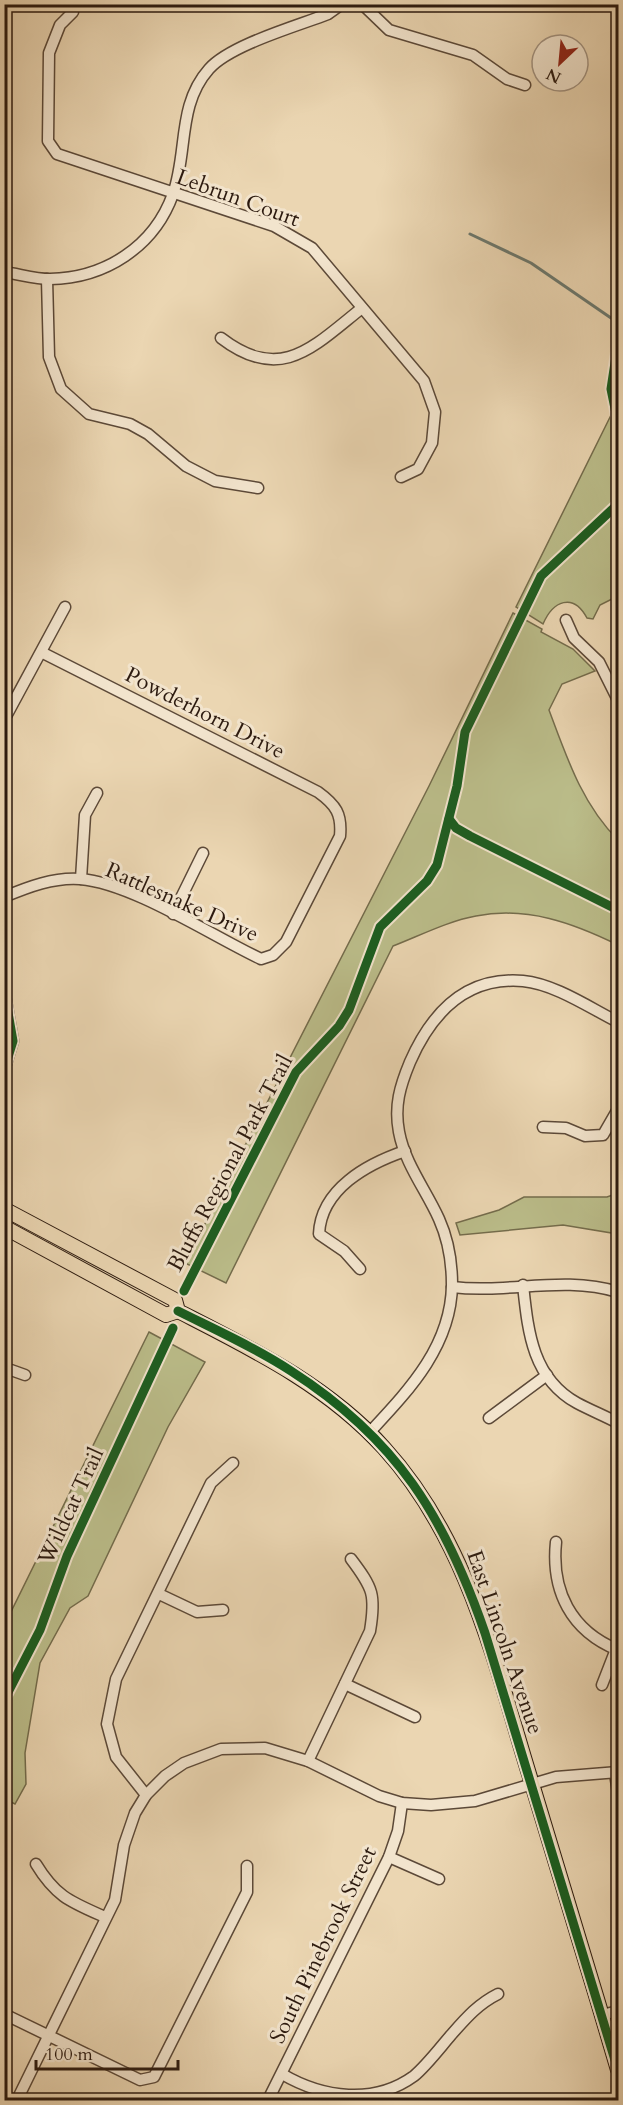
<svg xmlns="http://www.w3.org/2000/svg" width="623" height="2105" viewBox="0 0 623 2105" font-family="Cardo,serif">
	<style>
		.green { fill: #bbbd8a; stroke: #746c4c; stroke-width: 1.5 }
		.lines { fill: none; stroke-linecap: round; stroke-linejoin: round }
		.stream { stroke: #6d796e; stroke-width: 3 }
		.minor-casing { stroke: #5c4938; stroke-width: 13 }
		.major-casing { stroke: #2c1a0f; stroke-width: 16 }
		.minor { stroke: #f2e4cd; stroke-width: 10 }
		.major { stroke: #ebd6b2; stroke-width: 14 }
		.cycleway-casing { stroke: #f2e4cd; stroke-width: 13 }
		.cycleway { stroke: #1b5e20; stroke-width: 9 }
		.labels { text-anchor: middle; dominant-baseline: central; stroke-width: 6; stroke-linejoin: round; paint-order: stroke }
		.street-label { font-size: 22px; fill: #2c1a0f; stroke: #f2e4cd }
	</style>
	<rect width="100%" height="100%" fill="#ebd6b2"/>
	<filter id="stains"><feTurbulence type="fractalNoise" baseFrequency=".00333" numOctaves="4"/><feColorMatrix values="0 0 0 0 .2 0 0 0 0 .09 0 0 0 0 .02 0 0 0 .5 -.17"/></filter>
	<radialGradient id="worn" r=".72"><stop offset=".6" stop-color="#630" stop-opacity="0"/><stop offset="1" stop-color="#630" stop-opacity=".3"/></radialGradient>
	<!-- green -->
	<g class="green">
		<path d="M 618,401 L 618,604 L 612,599 L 600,605 L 593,619 L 587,618 C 573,592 553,601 543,624 L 516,607 Z"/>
		<path d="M 513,613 L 542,629 L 541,632 L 573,649 L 595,671 L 562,684 L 549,710 C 567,758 582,804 618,840 L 618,945 C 573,923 527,906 476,916 C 448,921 419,936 393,946 L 226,1283 L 185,1263 L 429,786 Z"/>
		<polygon points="618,1193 618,1234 563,1225 460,1235 456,1223 499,1210 524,1197 607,1197"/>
		<polygon points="149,1332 205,1362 168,1427 88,1596 70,1608 40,1663 25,1753 26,1784 15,1804 5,1799 5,1624"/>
	</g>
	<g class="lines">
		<!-- stream -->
		<polyline class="stream" points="470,234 531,263 611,318"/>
		<defs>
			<g id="minor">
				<polyline points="362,4 389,30 473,55 507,79 525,85"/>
				<polyline points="73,12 60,25 49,53 48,141 57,154 274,226 312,248 424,381 435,412 432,443 418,469 401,477"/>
				<path d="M 4,272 C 19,274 35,279 50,279 C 105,278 154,247 173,194 C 188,152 177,105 209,69 C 230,45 297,26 328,14 L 342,4"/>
				<polyline points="47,279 49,357 61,389 89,414 130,424 148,434 186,466 215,481 258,488"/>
				<path d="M 221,338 C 281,384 313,347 362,308"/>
				<polyline points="566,620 574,638 599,662 618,700"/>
				<polyline points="4,720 65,607"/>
				<polyline points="81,879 85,815 97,793"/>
				<path d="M 4,897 C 28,887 54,877 80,879 C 132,883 212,936 261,959 L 273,955 L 286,942 L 340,836 C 342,814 336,805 318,792 L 43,653"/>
				<polyline points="173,914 203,853"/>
				<polyline points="4,990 13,1041 4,1070"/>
				<polyline points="543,1127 566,1128 585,1136 603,1135 618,1109"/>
				<path d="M 360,1269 L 344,1251 L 319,1234 C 321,1189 367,1164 405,1151"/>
				<path d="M 523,1285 C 528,1331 532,1378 577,1403 C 590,1410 605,1416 618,1423"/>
				<path d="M 452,1287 C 508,1294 563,1275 618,1292"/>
				<polyline points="4,1372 11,1370 25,1375"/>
				<polyline points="489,1418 547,1375"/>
				<path d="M 369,1433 C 408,1391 451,1347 452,1285 C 452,1264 448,1239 439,1219 C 426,1190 405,1164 399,1132 C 394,1106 400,1086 410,1062 C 431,1014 465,976 523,981 C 555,984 590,1008 618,1022"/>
				<path d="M 556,1542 C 551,1591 571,1631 618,1650"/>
				<polyline points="159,1594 197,1612 223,1610"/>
				<polyline points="345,1684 415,1717"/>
				<polyline points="602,1685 616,1649"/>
				<path d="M 308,1761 L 370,1631 C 376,1595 373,1588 351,1559"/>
				<polyline points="615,1773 618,1793"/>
				<polyline points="146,1795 116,1757 107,1724 116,1679 211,1483 233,1463"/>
				<polyline points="389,1857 439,1879"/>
				<path d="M 36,1864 C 56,1897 71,1902 105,1917"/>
				<polyline points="4,2014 140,2080 154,2077 247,1892 247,1866"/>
				<polyline points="602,2015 618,2011"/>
				<path d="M 282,2074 C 323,2098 374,2105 414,2076 C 427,2065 439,2049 451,2035 C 466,2018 478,2004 498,1994"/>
				<polyline points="17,2100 115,1900 124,1845 135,1813 146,1795 165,1776 184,1763 221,1749 265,1748 308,1761 379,1796 402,1803 431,1805 475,1801 556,1777 618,1772"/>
				<polyline points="268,2100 389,1857 398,1831 402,1803"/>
			</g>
			<g id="major">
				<path d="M 4,1209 L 175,1300 L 178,1311 C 252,1349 327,1385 384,1448 C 467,1539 494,1660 529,1774 C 559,1872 589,1971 618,2070"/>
				<polyline points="4,1227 166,1315 178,1311"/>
			</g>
		</defs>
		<!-- minor casing -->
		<use href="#minor" class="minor-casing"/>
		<!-- major casing -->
		<use href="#major" class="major-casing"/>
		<!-- minor -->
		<use href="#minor" class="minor"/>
		<!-- major -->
		<use href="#major" class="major"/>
		<defs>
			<g id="cycleway">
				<polyline points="618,343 611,389 618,423"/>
				<polyline points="449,819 456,828 470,836 618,910"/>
				<polyline points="4,990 13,1041 4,1070"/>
				<polyline points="184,1291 296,1072 339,1026 349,1010 380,927 427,881 437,865 457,786 465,732 541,576 618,504"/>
				<path d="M 178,1311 C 216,1330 256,1348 291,1371 C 397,1439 445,1517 485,1633 L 618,2070"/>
				<polyline points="4,1700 40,1630 67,1556 173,1328"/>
			</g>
		</defs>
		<!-- cycleway casing -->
		<use href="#cycleway" class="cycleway-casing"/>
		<!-- cycleway -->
		<use href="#cycleway" class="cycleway"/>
	</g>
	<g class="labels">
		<!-- street labels -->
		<g class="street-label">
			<text transform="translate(238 198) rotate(20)">Lebrun Court</text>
			<text transform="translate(205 713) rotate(27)">Powderhorn Drive</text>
			<text transform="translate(182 902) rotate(24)">Rattlesnake Drive</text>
			<text transform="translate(230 1163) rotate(-62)">Bluffs Regional Park Trail</text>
			<text transform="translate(71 1506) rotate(-65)">Wildcat Trail</text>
			<text transform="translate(505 1642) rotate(71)">East Lincoln Avenue</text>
			<text transform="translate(323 1945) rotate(-64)">South Pinebrook Street</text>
		</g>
	</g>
	<!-- margin -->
	<rect width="623" height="2105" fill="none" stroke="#ebd6b2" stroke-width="24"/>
	<rect x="6" y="6" width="611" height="2093" fill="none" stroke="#2c1a0f" stroke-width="3"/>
	<rect x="12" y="12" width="599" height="2081" fill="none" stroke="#2c1a0f" stroke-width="1.5"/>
	<!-- north arrow -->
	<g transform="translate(560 63) rotate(206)"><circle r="28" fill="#f2e4cd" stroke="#a39381" stroke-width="1.5"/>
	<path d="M0-4.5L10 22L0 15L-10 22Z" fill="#8f2418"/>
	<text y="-9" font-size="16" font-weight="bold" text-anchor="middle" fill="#2c1a0f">N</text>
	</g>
	<!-- scale -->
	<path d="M36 2060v9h142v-9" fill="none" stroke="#2c1a0f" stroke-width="3"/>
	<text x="45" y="2060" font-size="18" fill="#2c1a0f" stroke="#f2e4cd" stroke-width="4.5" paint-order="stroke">100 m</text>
	<rect width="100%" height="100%" filter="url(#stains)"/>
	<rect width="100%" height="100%" fill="url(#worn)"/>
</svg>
